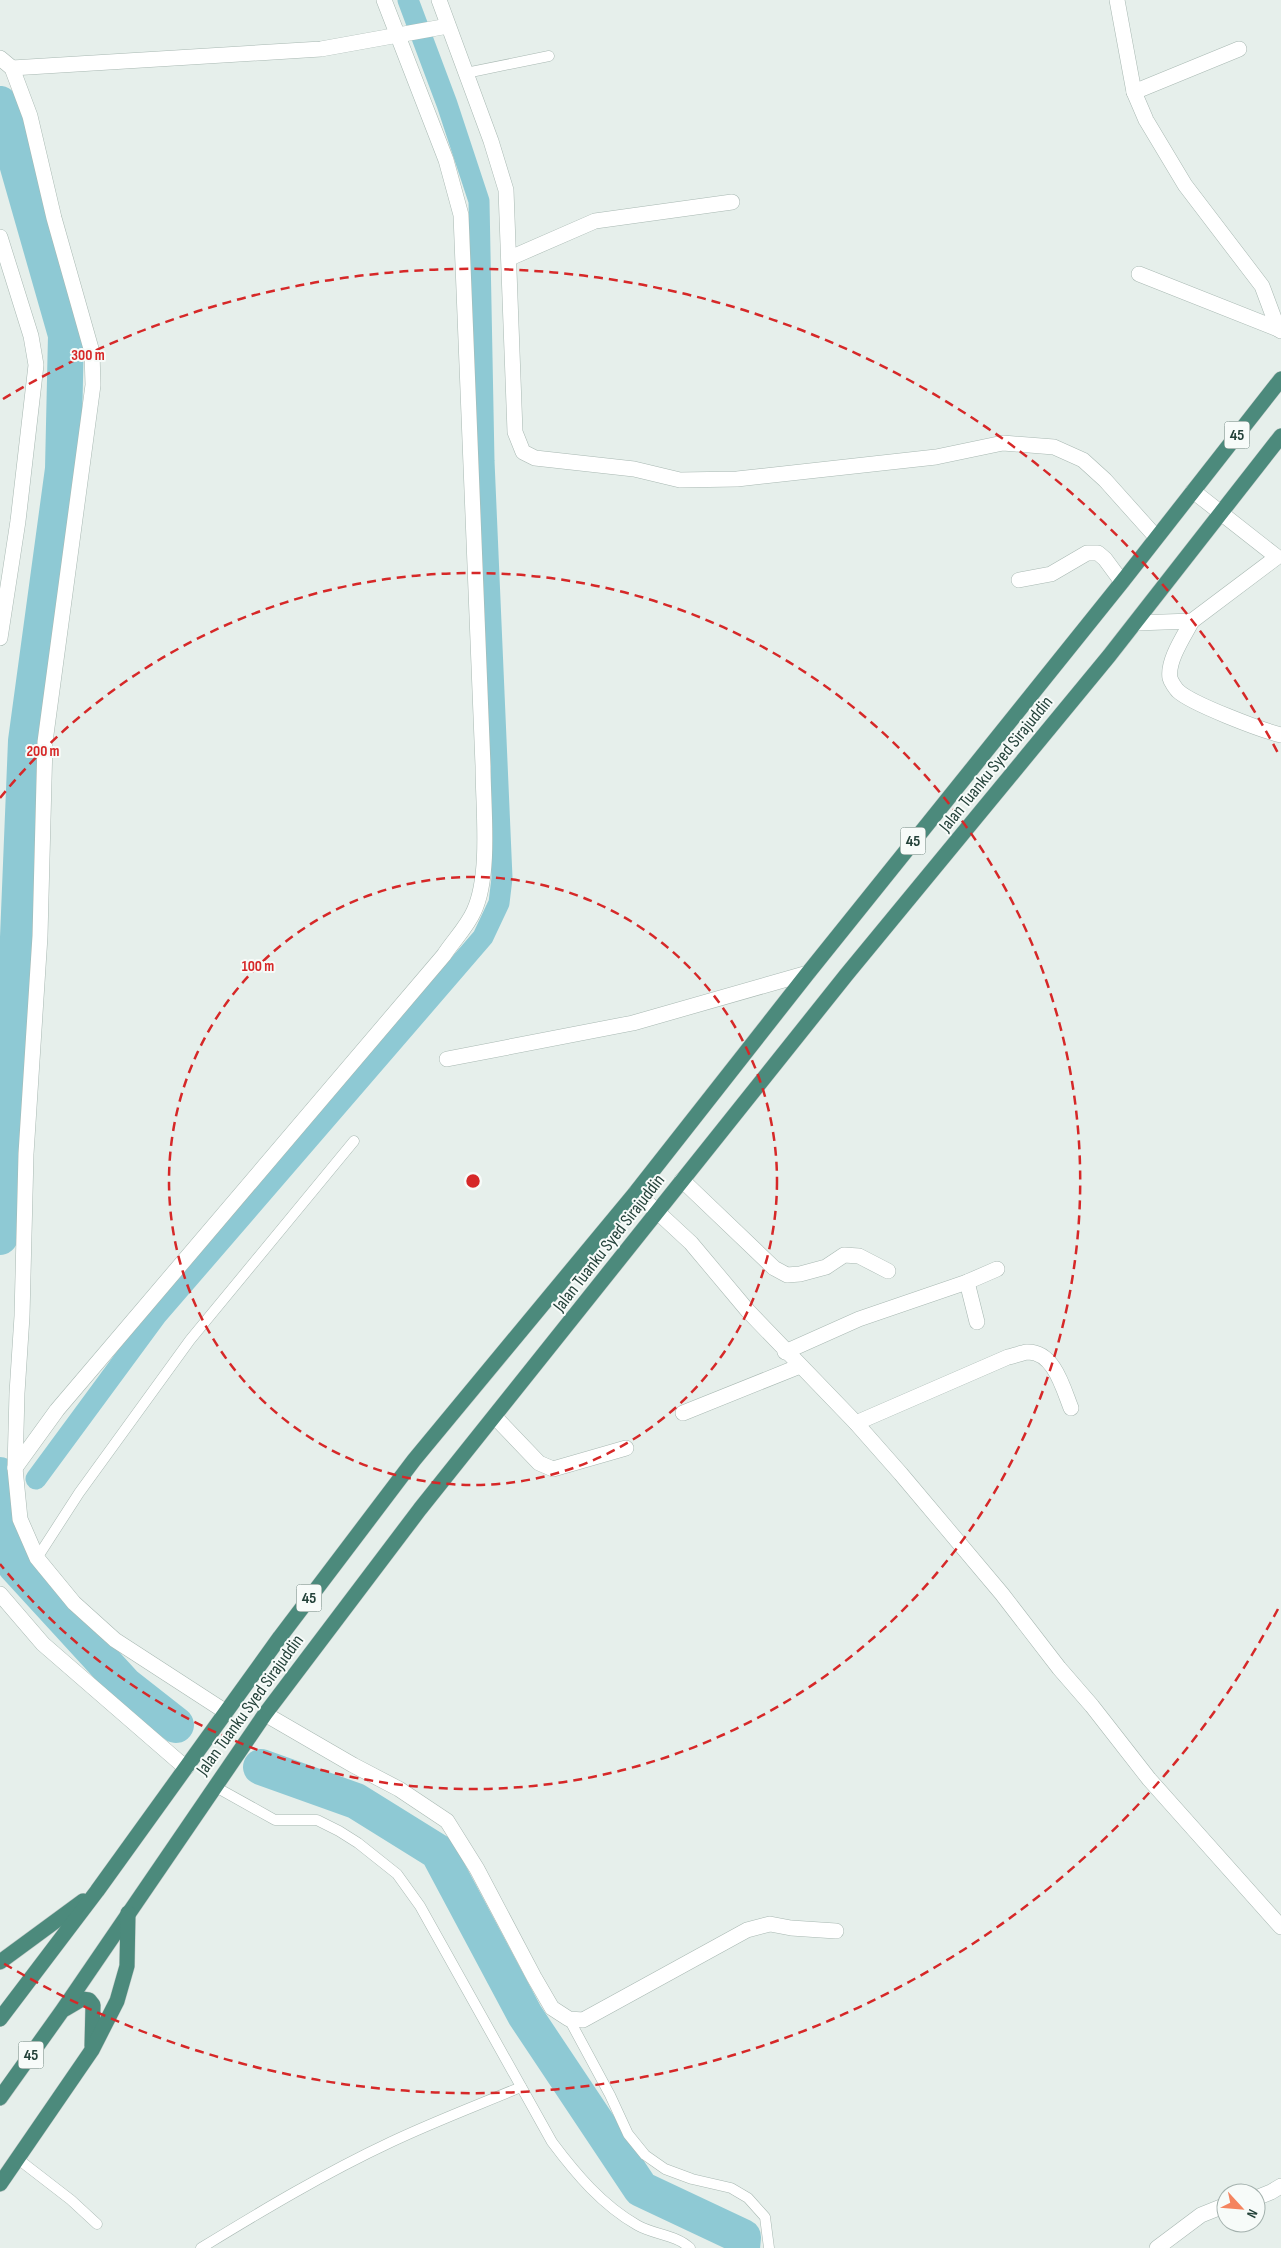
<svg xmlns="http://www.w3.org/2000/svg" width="1281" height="2248" viewBox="0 0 1281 2248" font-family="'Sofia Sans Condensed',sans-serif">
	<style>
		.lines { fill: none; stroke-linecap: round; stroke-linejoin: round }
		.canal { stroke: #8ec9d4; stroke-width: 21 }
		.river { stroke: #8ec9d4; stroke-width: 36 }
		.service-casing { stroke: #a8b8b2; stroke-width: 11 }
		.minor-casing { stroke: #a8b8b2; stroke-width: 16 }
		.trunk-casing { stroke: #c2cac8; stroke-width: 16 }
		.service { stroke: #fff; stroke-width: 10 }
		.minor { stroke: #fff; stroke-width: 15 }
		.trunk { stroke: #4c8a7c; stroke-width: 15 }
		.ring { fill: none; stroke: #d62828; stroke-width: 2.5; stroke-dasharray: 9 6 }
		.labels { text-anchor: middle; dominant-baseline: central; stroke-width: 4; stroke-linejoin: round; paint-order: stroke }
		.shield { fill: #f7fbf9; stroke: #637a73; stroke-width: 1 }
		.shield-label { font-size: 16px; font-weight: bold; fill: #24423a }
		.street-label { font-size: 18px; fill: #24423a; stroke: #f7fbf9 }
		.centre { fill: #d62828; stroke: #f7fbf9; stroke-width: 2.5 }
		.ring-label { font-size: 15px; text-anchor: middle; font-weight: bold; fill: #d62828; stroke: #f7fbf9; stroke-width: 4; stroke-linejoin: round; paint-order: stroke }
	</style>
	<rect width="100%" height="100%" fill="#e6efeb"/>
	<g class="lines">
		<!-- canal -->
		<polyline class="canal" points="36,1479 156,1316 483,937 499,903 502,878 484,461 479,201 447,104 408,0"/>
		<!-- river -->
		<g class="river">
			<polyline points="0,104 66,335 63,469 26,741 14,1036 0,1237"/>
			<polyline points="0,1475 15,1565 125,1685 176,1725"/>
			<polyline points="261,1767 356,1801 438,1852 525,2015 641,2189 743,2237 742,2248"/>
		</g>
		<defs>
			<g id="service">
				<polyline points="466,73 549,56"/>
				<polyline points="37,1558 79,1493 190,1340 354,1141"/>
				<path d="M 214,1786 L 275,1820 L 317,1820 L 339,1831 L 358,1843 L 397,1874 L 420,1906 L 552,2142 C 576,2174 602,2205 637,2225 C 654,2235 675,2234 690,2248"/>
				<polyline points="569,2019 610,2095 628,2134 645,2155 665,2169 692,2179 731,2188 748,2198 765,2217 769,2248"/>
				<polyline points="18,2159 71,2200 97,2224"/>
				<path d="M 201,2248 C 263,2210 325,2173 391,2142 C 433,2122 478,2105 521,2087"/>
			</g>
			<g id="minor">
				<polyline points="439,0 491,141 506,190 515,432 523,452 535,458 634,469 680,480 737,479 936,457 1003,443 1054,447 1083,460 1105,480 1156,537"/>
				<polyline points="1117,0 1134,92 1146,120 1185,185 1262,286 1278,329 1281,331"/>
				<polyline points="0,58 12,68 30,116 54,218 92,352 93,385 45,742 40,936 26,1154 22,1316 17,1393 15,1468 20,1519 37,1558 74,1603 115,1640 226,1712"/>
				<polyline points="12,68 321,49 448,26"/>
				<polyline points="1134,92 1239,49"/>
				<polyline points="0,237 31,336 36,365 18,521 0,638"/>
				<polyline points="510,258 595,221 732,202"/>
				<polyline points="1139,274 1278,329"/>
				<polyline points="1019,580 1051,574 1087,553 1098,553 1105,559 1122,582"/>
				<path d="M 1192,621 C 1184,636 1167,661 1170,678 C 1171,682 1176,689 1178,691 C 1192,704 1261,730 1281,735"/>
				<polyline points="1136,623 1192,621 1277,557 1193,491"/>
				<polyline points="447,1059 633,1023 808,973"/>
				<polyline points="682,1180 774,1268 787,1275 800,1274 826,1267 844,1255 859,1256 888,1271"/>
				<polyline points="636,1192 691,1243 748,1311 856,1423 901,1474 1002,1594 1059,1668 1092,1706 1149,1779 1281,1927"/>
				<polyline points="967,1282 977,1322"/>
				<polyline points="785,1352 859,1319 967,1282 997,1269"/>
				<polyline points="683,1413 800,1366"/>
				<polyline points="495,1417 539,1463 553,1469 626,1448"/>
				<path d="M 856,1423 L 1008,1357 C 1014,1356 1021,1353 1027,1352 C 1054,1351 1063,1388 1071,1408"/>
				<path d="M 15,1468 L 57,1410 L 444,955 C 453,941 467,927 474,911 C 491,874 483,807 483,766 L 461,215 L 446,160 L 384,0"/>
				<polyline points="0,1594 43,1644 186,1768"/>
				<polyline points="265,1714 353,1765 399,1789 447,1821 477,1869 534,1977 552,2008 569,2019 583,2020 747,1930 770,1924 791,1928 836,1931"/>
				<polyline points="1256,2198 1271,2192 1281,2186"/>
				<polyline points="1157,2248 1201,2215 1226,2205"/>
			</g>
			<g id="trunk">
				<polyline points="0,1962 83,1901"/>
				<polyline points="65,2009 82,1999 89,2000 93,2005 92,2046"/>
				<polyline points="0,2019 97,1891 280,1637 414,1460 636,1192 808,973 1122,582 1281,379"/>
				<polyline points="0,2098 62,2011 265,1714 420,1509 847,974 1109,656 1281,436"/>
				<polyline points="0,2184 92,2050 117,2001 127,1966 128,1913"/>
			</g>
		</defs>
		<!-- service casing -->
		<use href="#service" class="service-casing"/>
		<!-- minor casing -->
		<use href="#minor" class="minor-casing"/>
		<!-- trunk casing -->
		<use href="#trunk" class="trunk-casing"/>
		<!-- service -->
		<use href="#service" class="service"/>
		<!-- minor -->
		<use href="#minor" class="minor"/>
		<!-- trunk -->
		<use href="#trunk" class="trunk"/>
	</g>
	<!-- distance rings -->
	<g class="ring">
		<circle cx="473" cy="1181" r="304"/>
		<path d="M0 798A608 608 0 1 1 0 1564"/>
		<path d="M1278 1609A912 912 0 0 1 3 1963M3 399A912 912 0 0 1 1278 753"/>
	</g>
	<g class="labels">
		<!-- shield labels -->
		<g class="shield">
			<rect x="1224.5" y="421.5" width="25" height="27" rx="4"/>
			<rect x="900.5" y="827.5" width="25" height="27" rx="4"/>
			<rect x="296.5" y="1584.5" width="25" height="27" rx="4"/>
			<rect x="18.5" y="2041.5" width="25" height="27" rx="4"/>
		</g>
		<g class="shield-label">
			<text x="1237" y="435">45</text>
			<text x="913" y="841">45</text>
			<text x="309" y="1598">45</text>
			<text x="31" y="2055">45</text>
		</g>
		<!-- street labels -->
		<g class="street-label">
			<text transform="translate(996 764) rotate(-51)">Jalan Tuanku Syed Sirajuddin</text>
			<text transform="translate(609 1243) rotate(-52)">Jalan Tuanku Syed Sirajuddin</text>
			<text transform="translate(250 1705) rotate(-54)">Jalan Tuanku Syed Sirajuddin</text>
		</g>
	</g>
	<circle cx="473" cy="1181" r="8" class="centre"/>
	<g class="ring-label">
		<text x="88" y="360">300 m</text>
		<text x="43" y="756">200 m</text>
		<text x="258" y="971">100 m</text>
	</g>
	<!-- north arrow -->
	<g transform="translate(1241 2208) rotate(116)"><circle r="24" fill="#f7fbf9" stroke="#a3b1ad"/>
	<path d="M0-4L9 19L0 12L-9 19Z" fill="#f4845f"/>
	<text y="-8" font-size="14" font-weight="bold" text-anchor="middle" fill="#24423a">N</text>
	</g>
</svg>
